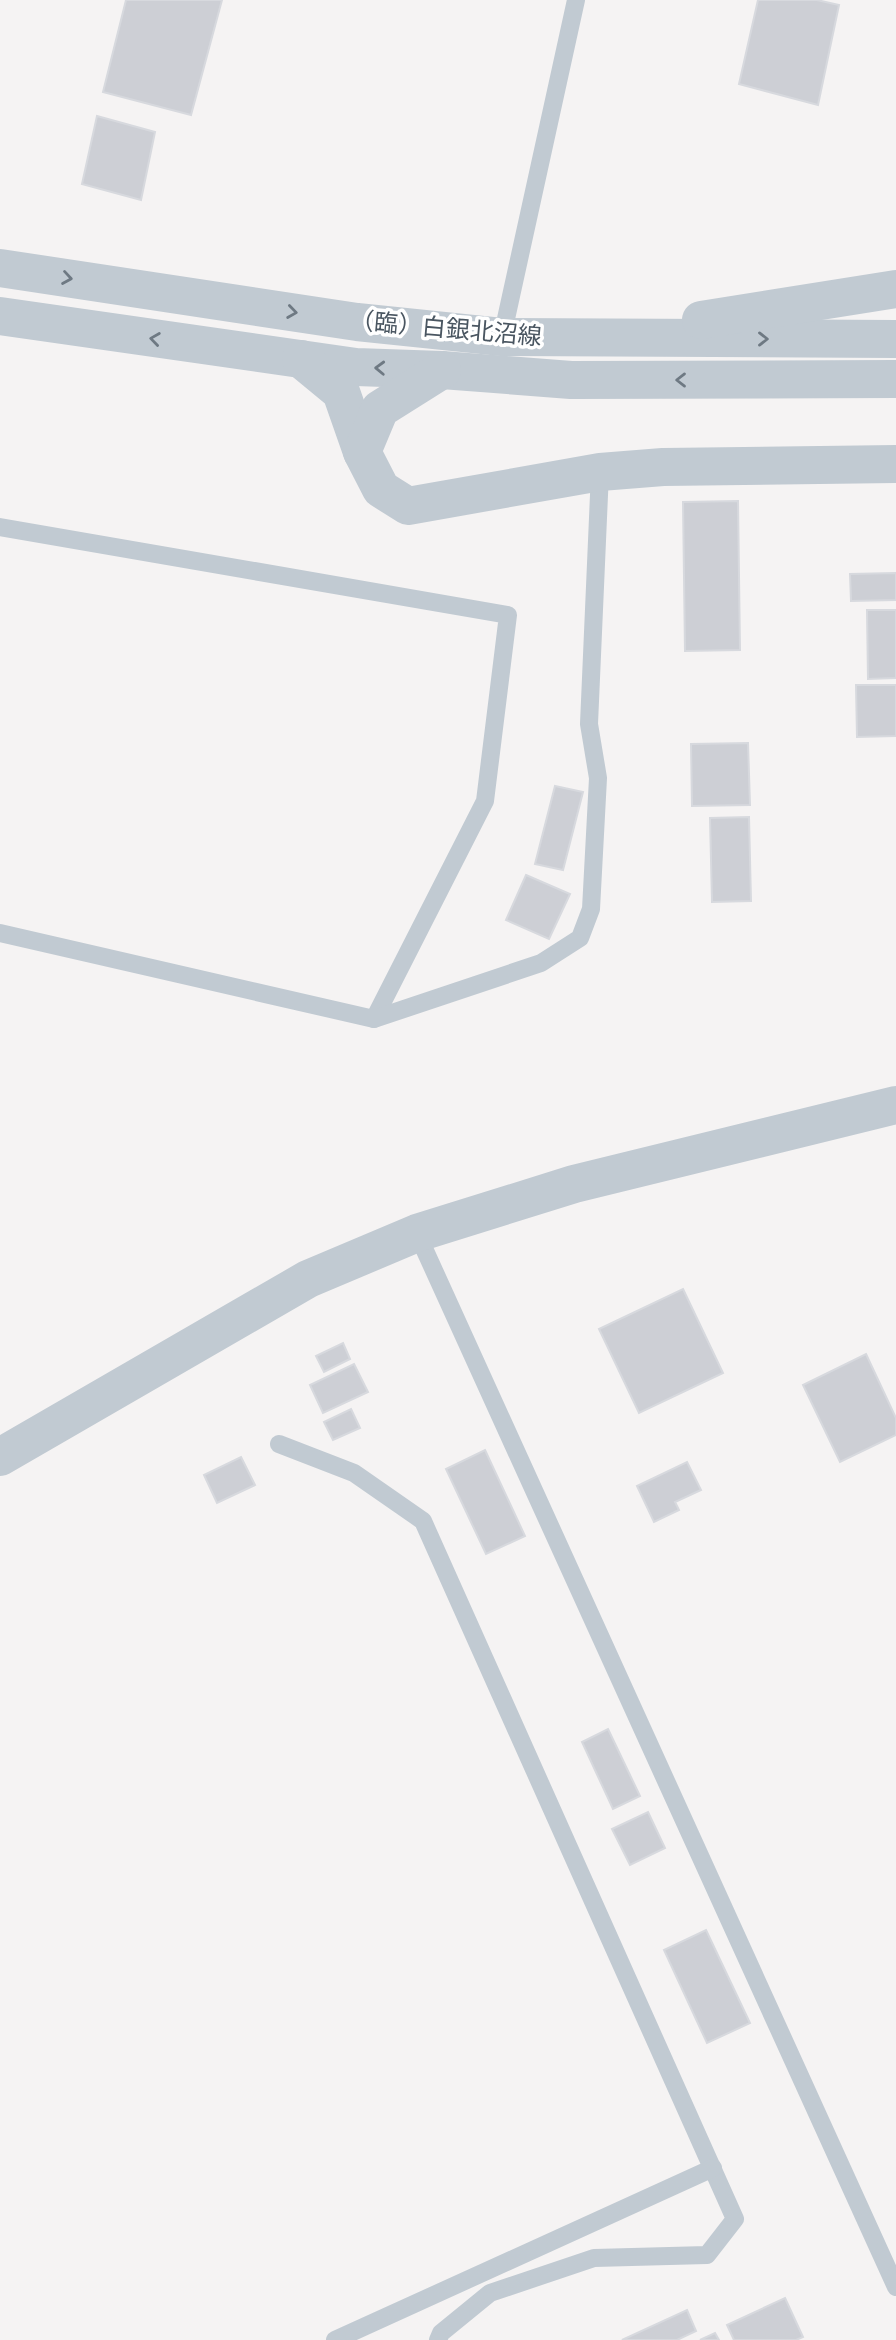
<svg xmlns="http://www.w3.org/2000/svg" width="896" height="2340" viewBox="0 0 896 2340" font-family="Inter,'Noto Sans JP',sans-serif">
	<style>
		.building { fill: #cdcfd5; stroke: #d7d9de; stroke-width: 2 }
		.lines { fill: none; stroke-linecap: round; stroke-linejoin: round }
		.service { stroke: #c1cad2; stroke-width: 18 }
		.tertiary { stroke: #c1cad2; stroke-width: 38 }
		.oneway { stroke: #6e7983 }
		.labels { text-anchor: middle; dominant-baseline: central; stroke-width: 7; stroke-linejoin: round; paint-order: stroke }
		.street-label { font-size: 24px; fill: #4a5661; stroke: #fff }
	</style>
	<rect width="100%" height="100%" fill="#f5f3f3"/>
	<!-- building -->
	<g class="building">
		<polygon points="126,0 222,0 191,115 103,92"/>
		<polygon points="758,0 817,0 839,5 818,105 739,84"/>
		<polygon points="97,116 155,132 141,200 82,184"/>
		<polygon points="738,501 740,650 685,651 683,502"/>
		<polygon points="896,573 896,600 851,601 850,574"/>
		<polygon points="867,610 896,610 896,678 868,679"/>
		<polygon points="856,685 896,685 896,736 857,737"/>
		<polygon points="748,743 750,805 692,806 691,744"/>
		<polygon points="555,786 583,792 563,870 535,864"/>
		<polygon points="749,817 751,901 712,902 710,818"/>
		<polygon points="526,875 570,894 549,939 506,920"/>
		<polygon points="683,1289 723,1373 639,1413 599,1329"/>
		<polygon points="343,1343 350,1359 324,1372 316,1356"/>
		<polygon points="866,1354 896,1418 896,1435 840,1462 803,1385"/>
		<polygon points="354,1364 368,1392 323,1413 310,1385"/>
		<polygon points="351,1409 360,1428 333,1440 324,1422"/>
		<polygon points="485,1450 525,1536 486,1554 446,1469"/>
		<polygon points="241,1457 255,1485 217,1503 204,1475"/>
		<polygon points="687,1462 701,1490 675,1502 679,1510 654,1522 637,1486"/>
		<polygon points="608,1729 640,1796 613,1809 582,1742"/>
		<polygon points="648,1812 665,1848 630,1865 612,1829"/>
		<polygon points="706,1930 750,2023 707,2043 664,1950"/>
		<polygon points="785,2298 803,2337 796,2340 734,2340 727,2325"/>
		<polygon points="687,2310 696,2331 677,2340 622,2340"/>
		<polygon points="715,2333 719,2340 700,2340"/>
	</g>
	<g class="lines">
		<!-- service -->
		<g class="service">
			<polyline points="502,337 576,0"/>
			<polyline points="0,527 508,615 485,801 374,1019"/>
			<polyline points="0,933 374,1019 541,963 580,938 591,909 598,778 589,724 600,472"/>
			<polyline points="417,1233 896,2287"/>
			<polyline points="279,1444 354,1473 423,1521 735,2219 707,2255 594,2258 490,2293 441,2333 438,2340"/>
			<polyline points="335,2340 713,2168"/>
		</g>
		<!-- tertiary -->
		<g class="tertiary">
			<polyline points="0,268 357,322 502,337 896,339"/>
			<polyline points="0,316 356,367 442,370 571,380 896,379"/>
			<polyline points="701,320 896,289"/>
			<polyline points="301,359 341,392 362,452"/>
			<polyline points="442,370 380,409 362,452 381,489 408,506 600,472 663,467 896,464"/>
			<polyline points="0,1457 308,1279 417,1233 574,1184 896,1105"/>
		</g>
	</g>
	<!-- one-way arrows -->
	<defs><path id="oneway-chevron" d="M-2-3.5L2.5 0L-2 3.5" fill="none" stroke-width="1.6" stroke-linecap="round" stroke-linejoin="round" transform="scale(1.75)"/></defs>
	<g class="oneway">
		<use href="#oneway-chevron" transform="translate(67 278) rotate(9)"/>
		<use href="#oneway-chevron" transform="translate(292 312) rotate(8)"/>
		<use href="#oneway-chevron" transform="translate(155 339) rotate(-172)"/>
		<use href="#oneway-chevron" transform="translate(763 339)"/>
		<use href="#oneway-chevron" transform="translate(380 368) rotate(-178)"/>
		<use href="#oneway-chevron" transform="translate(681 380) rotate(180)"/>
	</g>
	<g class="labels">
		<!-- street labels -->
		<g class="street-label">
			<text transform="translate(446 328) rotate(5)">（臨）白銀北沼線</text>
		</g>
	</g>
</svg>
